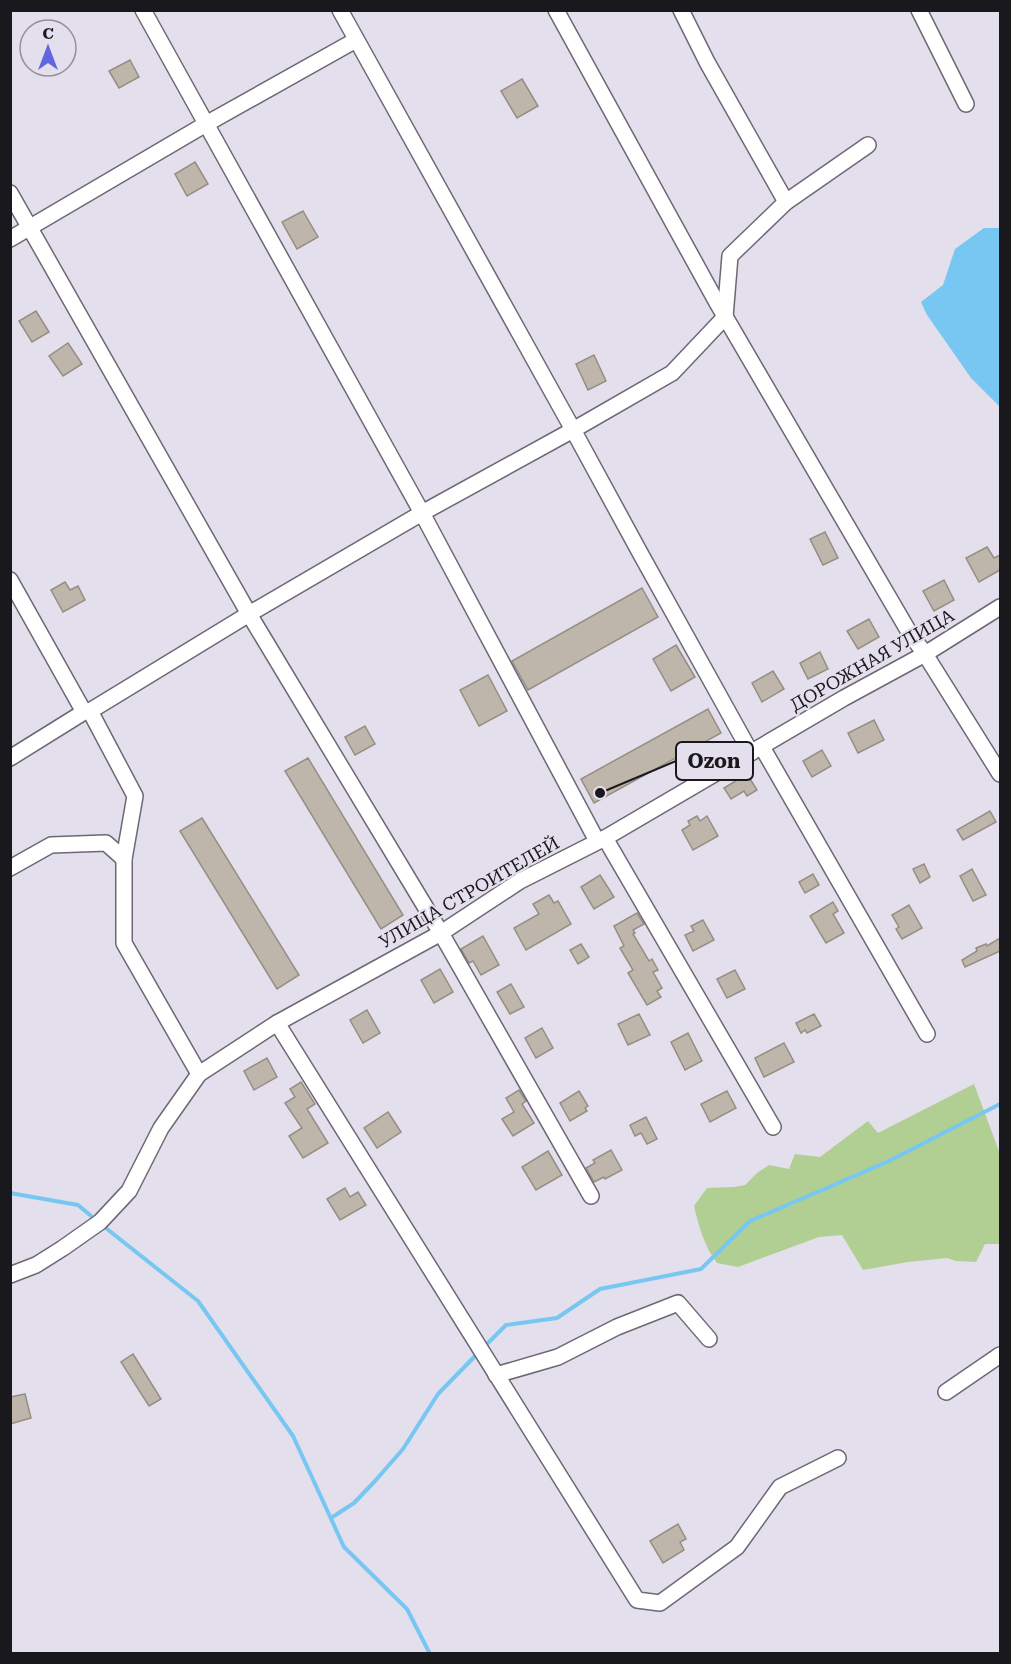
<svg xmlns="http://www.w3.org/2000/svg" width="1011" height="1664" viewBox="0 0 1011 1664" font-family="'Roboto Serif',serif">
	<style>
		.green { fill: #b1ce93 }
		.water { fill: #77c7f2 }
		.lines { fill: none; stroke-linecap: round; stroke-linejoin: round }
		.stream { stroke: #77c7f2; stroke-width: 4 }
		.building { fill: #bfb6ab; stroke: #968d83; stroke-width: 1.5 }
		.minor-casing { stroke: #6c6874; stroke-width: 18 }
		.minor { stroke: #fff; stroke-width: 15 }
		.labels { text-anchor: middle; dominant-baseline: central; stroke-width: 4.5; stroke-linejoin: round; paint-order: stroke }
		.street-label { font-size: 18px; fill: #19181c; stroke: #e4dfec }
		.leader { fill: none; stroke: #19181c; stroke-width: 2 }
		.callout-dot { fill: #19181c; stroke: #e4dfec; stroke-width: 2 }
		.callout { fill: #e4dfec; stroke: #19181c; stroke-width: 2 }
		.callout-label { font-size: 20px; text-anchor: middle; font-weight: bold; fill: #19181c }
	</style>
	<rect width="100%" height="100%" fill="#e4dfec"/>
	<!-- green -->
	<path class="green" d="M 974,1084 L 1000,1154 L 1000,1244 L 985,1244 L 976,1262 L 956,1261 L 947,1258 L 908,1262 L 863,1270 L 842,1235 L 819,1237 L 738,1267 L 717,1263 C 704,1246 699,1227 694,1206 L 707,1188 L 734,1187 L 745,1185 L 757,1173 L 769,1165 L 789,1169 L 795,1154 L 820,1157 L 868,1121 L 878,1133 Z"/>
	<!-- water -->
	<polygon class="water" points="984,228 1000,228 1000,407 971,378 927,315 921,302 943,285 955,249"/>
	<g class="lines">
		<!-- stream -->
		<g class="stream">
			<polyline points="10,1193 78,1205 96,1220"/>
			<polyline points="102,1225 198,1301 293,1436 344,1547 407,1609 430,1654"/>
			<polyline points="483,1348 506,1325 557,1318 600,1289 701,1269 750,1221 887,1162 1000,1104"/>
			<polyline points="331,1518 354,1503 375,1481 403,1449 438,1394 478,1353"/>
		</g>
	</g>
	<!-- building -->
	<g class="building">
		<polygon points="130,60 139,77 119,88 109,71"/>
		<polygon points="522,79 538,106 517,118 501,91"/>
		<polygon points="195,162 208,184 187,196 175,174"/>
		<polygon points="303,211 318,237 297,249 282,222"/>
		<polygon points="36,311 49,332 32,342 19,321"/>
		<polygon points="68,343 82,364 63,376 49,356"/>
		<polygon points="594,355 606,381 588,390 576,364"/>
		<polygon points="825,532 838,558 823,565 810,539"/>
		<polygon points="987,547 994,558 1000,555 1000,570 979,582 966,558"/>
		<polygon points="944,580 954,600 934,611 923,591"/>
		<polygon points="65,582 70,590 78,586 85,600 63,612 51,590"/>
		<polygon points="642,588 658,617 528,690 512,661"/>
		<polygon points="869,619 879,637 858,649 847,631"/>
		<polygon points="676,645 695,677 671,691 653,659"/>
		<polygon points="820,652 828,669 808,679 800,663"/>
		<polygon points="773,671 784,689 762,702 752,683"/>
		<polygon points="488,675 507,711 479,726 460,690"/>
		<polygon points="708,709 721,733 594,803 581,779"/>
		<polygon points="874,720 884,740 858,753 848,733"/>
		<polygon points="365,726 375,744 355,755 345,737"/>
		<polygon points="822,750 831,766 812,777 803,761"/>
		<polygon points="308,758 403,915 381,929 285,771"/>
		<polygon points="747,774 757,790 747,796 744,791 731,799 724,788"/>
		<polygon points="990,811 996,822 963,840 957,830"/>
		<polygon points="697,816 700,821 707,816 718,836 693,850 682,830 690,825 688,821"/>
		<polygon points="202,818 299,975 277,989 180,831"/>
		<polygon points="924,864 930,877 920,883 913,869"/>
		<polygon points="972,869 986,895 973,901 960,876"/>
		<polygon points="813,874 819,885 805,893 799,882"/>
		<polygon points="600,875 614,897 594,909 581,887"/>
		<polygon points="549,895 554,903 558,901 571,924 526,950 514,928 539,914 533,904"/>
		<polygon points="833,902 838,911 833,914 844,933 826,943 810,916"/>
		<polygon points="909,905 922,928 902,939 896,929 899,927 892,915"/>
		<polygon points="637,913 644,924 633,930 635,933 633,934 649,961 652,959 658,970 653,972 662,988 657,991 661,997 647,1005 628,973 633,970 620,948 624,946 614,926"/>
		<polygon points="703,920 714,940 693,951 685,935 694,931 691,926"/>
		<polygon points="483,936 499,965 481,975 473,961 469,963 461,949"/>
		<polygon points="1000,938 1000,951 965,967 962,960 977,951 976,948 986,944 987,946"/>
		<polygon points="581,944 589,957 578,964 570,950"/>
		<polygon points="440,969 453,992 434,1003 421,980"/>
		<polygon points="735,970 745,989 727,998 717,979"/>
		<polygon points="511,984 524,1007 510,1014 497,992"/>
		<polygon points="367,1010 380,1033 363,1043 350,1020"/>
		<polygon points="639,1014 650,1035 628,1045 618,1024"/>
		<polygon points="814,1014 821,1026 807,1033 805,1030 801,1033 796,1023"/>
		<polygon points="542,1028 553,1048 536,1058 525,1038"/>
		<polygon points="688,1033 702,1061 685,1070 671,1042"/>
		<polygon points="784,1043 794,1062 764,1077 755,1058"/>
		<polygon points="267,1058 277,1077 254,1090 244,1071"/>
		<polygon points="301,1082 315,1104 307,1109 328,1143 303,1158 289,1136 302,1128 285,1103 295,1097 290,1089"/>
		<polygon points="519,1090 526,1101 522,1104 534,1123 513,1136 502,1119 514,1112 506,1098"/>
		<polygon points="579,1091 588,1106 585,1108 587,1111 570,1121 560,1103"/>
		<polygon points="727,1091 736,1108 710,1122 701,1104"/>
		<polygon points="388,1112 401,1132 377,1148 364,1128"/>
		<polygon points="646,1117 657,1139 647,1144 641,1133 635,1136 630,1125"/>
		<polygon points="611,1150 622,1170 605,1179 604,1177 594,1182 586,1168 595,1163 593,1160"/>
		<polygon points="548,1151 562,1175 536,1190 522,1167"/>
		<polygon points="345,1188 350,1197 358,1192 366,1205 340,1220 327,1199"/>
		<polygon points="133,1354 161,1399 149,1406 121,1362"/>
		<polygon points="25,1394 31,1418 10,1424 10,1397"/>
		<polygon points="678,1524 686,1539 680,1542 684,1550 663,1563 650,1541"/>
	</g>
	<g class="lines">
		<defs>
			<g id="minor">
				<polyline points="143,10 422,513 597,841"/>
				<polyline points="340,10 571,426 639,551 751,753"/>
				<polyline points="556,10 716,301 909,632 925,654 1000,774"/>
				<polyline points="681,10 707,62 786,202"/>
				<polyline points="919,10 966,104"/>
				<polyline points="10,193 249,614 441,933 591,1196"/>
				<polyline points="10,239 206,124 356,40"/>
				<polyline points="10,580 84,712"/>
				<polyline points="90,711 135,796 124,859 124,943 199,1074"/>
				<polyline points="762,747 927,1034"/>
				<polyline points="10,758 84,712 90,711 249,614 422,513 573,430 672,373 725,317 730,256 786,202 868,145"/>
				<polyline points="605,838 773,1127"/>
				<polyline points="10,868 51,845 106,843 124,859"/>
				<polyline points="277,1023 637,1600 660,1603 737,1547 780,1487 838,1458"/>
				<polyline points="10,1275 36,1265 63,1248 100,1222 129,1191 161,1128 199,1074 277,1023 441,933 520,881 605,838 844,698 925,654 1000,607"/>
				<polyline points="496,1375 558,1357 617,1327 678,1303 709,1339"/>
				<polyline points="946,1392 1000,1355"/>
			</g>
		</defs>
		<!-- minor casing -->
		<use href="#minor" class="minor-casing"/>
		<!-- minor -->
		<use href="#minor" class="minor"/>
	</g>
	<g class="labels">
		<!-- street labels -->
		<g class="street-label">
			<text transform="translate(872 660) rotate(-30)">ДОРОЖНАЯ УЛИЦА</text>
			<text transform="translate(469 892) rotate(-30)">УЛИЦА СТРОИТЕЛЕЙ</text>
		</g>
	</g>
	<!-- callouts -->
	<path class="leader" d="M600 793L676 761"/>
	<circle class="callout-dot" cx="600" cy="793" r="6"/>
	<rect class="callout" x="676" y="742" width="77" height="38" rx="6"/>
	<g class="callout-label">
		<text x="714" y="768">Ozon</text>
	</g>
	<!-- border -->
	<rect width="1011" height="1664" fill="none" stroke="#19181c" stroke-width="24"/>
	<!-- north arrow -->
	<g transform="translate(48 48)"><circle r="28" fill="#e4dfec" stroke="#938f99" stroke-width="1.5"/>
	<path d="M0-4.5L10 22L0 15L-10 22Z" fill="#6066df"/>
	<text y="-9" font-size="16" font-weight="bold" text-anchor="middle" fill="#19181c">С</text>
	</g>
</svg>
